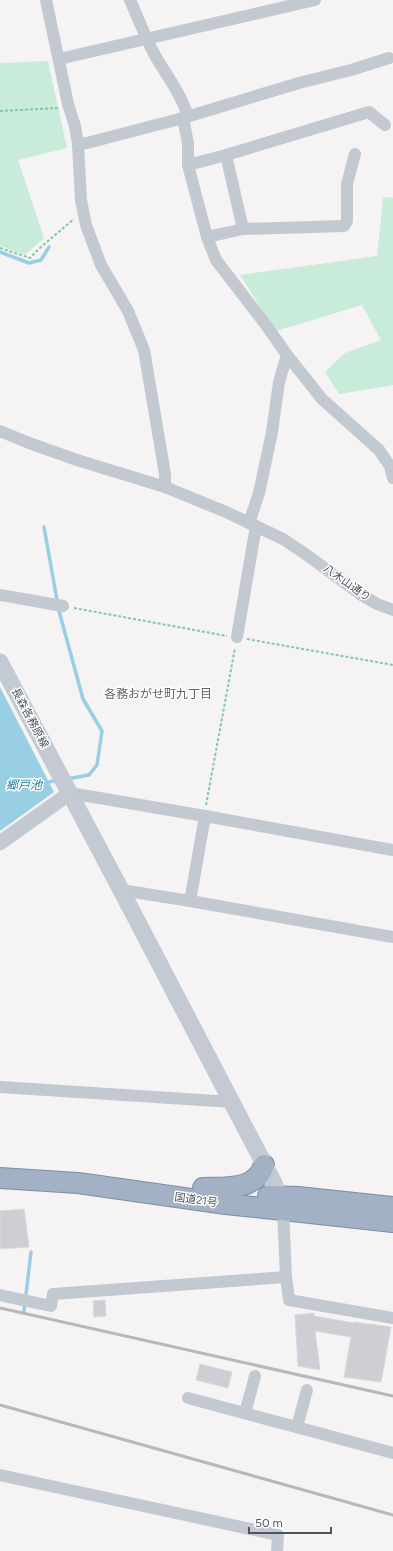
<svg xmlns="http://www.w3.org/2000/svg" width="393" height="1551" viewBox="0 0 393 1551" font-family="Figtree,'Noto Sans JP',sans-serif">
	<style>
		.green { fill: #c8ecd9 }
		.water { fill: #99cfe5 }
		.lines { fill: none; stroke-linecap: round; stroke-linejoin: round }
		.stream { stroke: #99cfe5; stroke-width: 3.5 }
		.building { fill: #cdcfd4; stroke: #d8d9dd }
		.trunk-casing { stroke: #7b8da7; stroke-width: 22 }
		.path { stroke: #83c7ab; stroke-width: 2; stroke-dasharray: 3 2; stroke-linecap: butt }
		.minor { stroke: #c2c9d0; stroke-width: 12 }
		.tertiary { stroke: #c2c9d0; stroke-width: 15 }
		.secondary { stroke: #c3cad4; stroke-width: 17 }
		.trunk { stroke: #a3b1c5; stroke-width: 20 }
		.rail { stroke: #b6b8bc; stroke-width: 3 }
		.labels { text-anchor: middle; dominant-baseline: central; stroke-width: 3; stroke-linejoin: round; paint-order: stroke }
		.street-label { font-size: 11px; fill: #4c555f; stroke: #fff }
		.neighbourhood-label { font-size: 12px; fill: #606367; stroke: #fff }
		.water-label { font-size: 12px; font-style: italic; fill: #1c7ba2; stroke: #fff }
	</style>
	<rect width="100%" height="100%" fill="#f5f3f3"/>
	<!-- green -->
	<g class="green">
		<polygon points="48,61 67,148 18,160 44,238 25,255 0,246 0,63"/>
		<polygon points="383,197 393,198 393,385 339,394 325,372 345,353 381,340 362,305 276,331 240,275 377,256"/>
	</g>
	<!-- water -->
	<polygon class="water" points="0,687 54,792 0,831"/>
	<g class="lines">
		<!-- stream -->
		<g class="stream">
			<polyline points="0,252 29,263 41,260 49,247"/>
			<polyline points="44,527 59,611 83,699 102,731 97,765 89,775 67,779"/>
			<polyline points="49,782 57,780"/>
			<polyline points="24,1311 31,1252"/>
		</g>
	</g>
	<!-- building -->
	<g class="building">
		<polygon points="24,1209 29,1247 0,1249 0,1211"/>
		<polygon points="105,1300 106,1316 94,1317 93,1301"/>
		<polygon points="314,1313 314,1316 354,1323 354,1322 391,1327 381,1382 344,1377 351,1337 315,1331 320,1370 298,1366 295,1315"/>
		<polygon points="200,1364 232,1372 228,1388 196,1380"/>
	</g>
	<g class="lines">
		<defs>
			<g id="trunk">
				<polyline points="0,1178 78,1183 226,1204 393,1222"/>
				<path d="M 203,1188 C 226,1187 256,1191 264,1165"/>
				<polyline points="268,1196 298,1197 393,1207"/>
			</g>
		</defs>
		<!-- trunk casing -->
		<use href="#trunk" class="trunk-casing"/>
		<!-- path -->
		<g class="path">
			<polyline points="0,111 59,108"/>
			<path d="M 0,248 L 30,258 C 43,244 59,232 74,219"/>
			<polyline points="74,608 227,636"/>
			<polyline points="247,639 393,665"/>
			<polyline points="206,805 235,648"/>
		</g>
		<!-- minor -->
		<g class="minor">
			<polyline points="46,0 68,104 75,126 78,144 81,200 86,225 101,265 128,311 144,350 165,474 165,487"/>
			<path d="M 130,0 C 139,20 146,40 157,59 C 169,78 181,95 188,116"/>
			<polyline points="59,59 315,0"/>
			<polyline points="183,118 188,143 188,165 207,237 216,260 266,325 287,355 322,399 379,450 390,466 393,478"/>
			<polyline points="78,144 87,143 183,118 299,83 351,70 389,58"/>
			<polyline points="226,155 243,229"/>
			<polyline points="188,165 226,155 369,112 385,125"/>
			<polyline points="207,237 243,229 344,226 347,221 347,184 355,154"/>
			<polyline points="0,431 29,443 77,460 165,487 226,512 283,539 304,553 360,594 377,604 393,610"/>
			<polyline points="249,523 259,493 272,432 279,382 287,355"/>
			<polyline points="0,595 63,606"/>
			<polyline points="237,637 256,526"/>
			<polyline points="70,793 205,816 393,850"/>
			<polyline points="121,890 190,901 393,937"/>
			<polyline points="190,901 205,816"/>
			<polyline points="0,1087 232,1102"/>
			<polyline points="283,1210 286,1277 289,1300 393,1318"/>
			<polyline points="0,1295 51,1306 53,1294 286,1277"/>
			<polyline points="188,1398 393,1453"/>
			<polyline points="245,1413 255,1376"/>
			<polyline points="297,1427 307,1390"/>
			<polyline points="0,1475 278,1535 277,1551"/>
		</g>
		<!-- tertiary -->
		<polyline class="tertiary" points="0,843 70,793"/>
		<!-- secondary -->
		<polyline class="secondary" points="0,662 121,890 274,1183 282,1207"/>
		<!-- trunk -->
		<use href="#trunk" class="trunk"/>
		<!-- rail -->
		<g class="rail">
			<polyline points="0,1308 393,1396"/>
			<polyline points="0,1405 393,1515"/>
		</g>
	</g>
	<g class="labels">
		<!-- street labels -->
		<g class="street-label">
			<text transform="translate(347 583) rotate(35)">八木山通り</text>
			<text transform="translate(30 718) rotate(62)">長森各務原線</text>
			<text transform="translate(196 1200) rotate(8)">国道21号</text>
		</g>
		<!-- neighbourhood labels -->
		<g class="neighbourhood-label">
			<text x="158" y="694">各務おがせ町九丁目</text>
		</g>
		<!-- water labels -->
		<g class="water-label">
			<text x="24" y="785">郷戸池</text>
		</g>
	</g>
	<!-- scale -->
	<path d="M249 1527v6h82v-6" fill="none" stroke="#4c555f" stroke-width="2"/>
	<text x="255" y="1527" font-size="12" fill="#4c555f" stroke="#ffffff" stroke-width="3" paint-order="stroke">50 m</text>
</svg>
